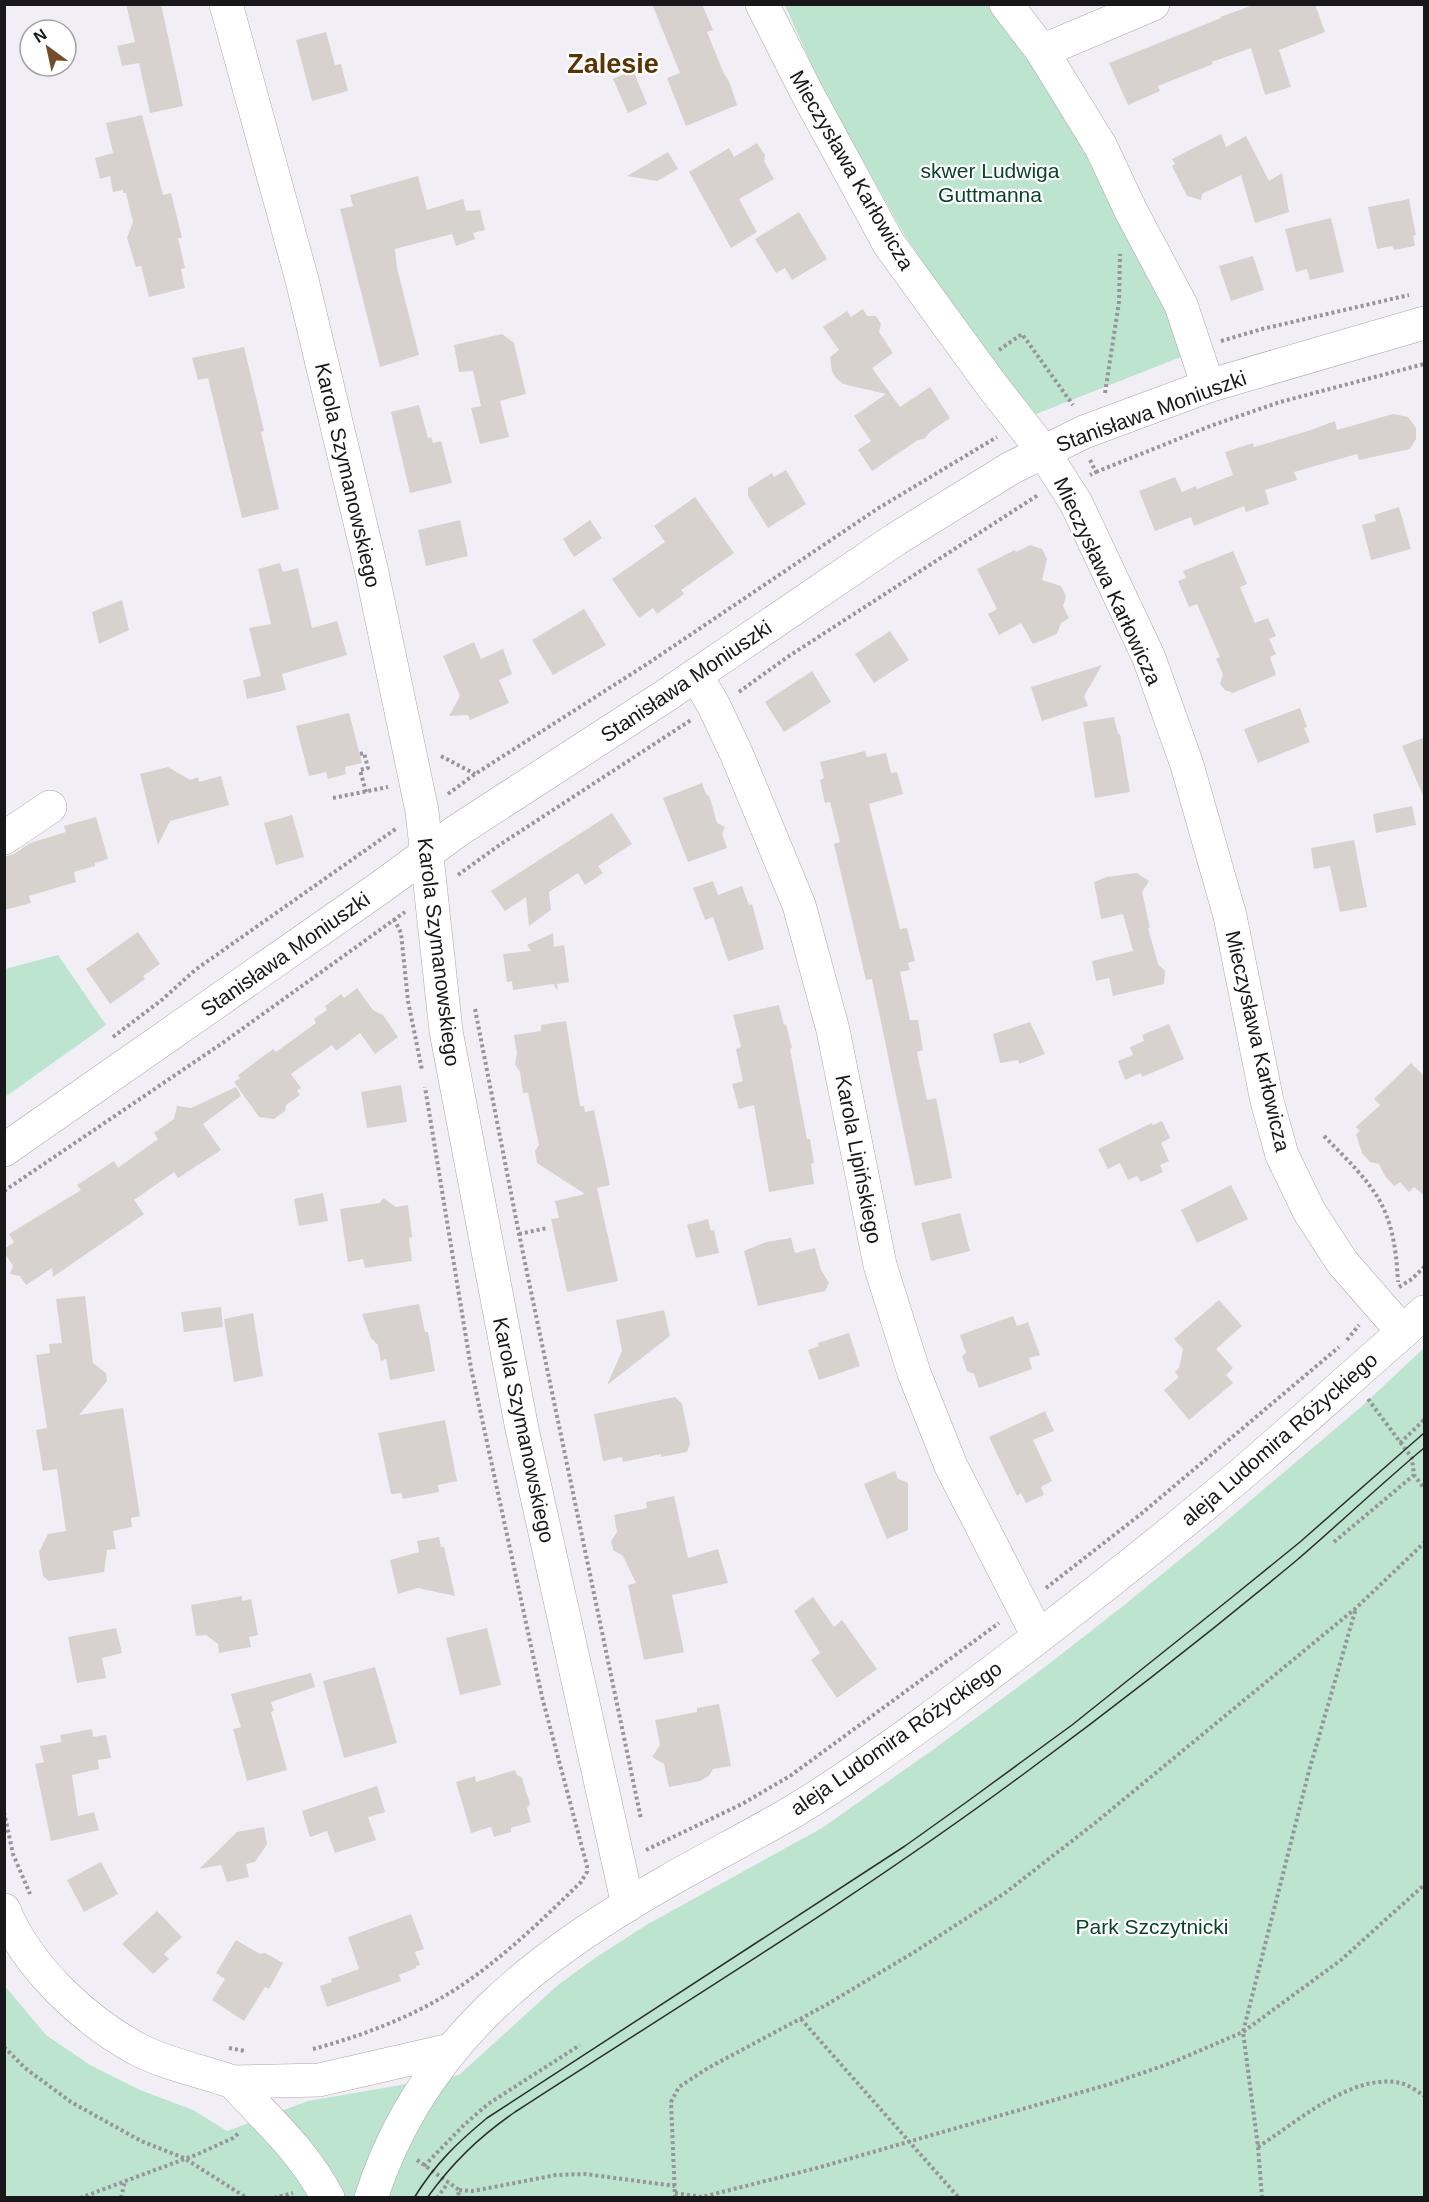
<svg xmlns="http://www.w3.org/2000/svg" width="1429" height="2202" viewBox="0 0 1429 2202" font-family="Arial,sans-serif">
	<style>
		.green { fill: #bce4ce }
		.building { fill: #d8d2cf }
		.lines { fill: none; stroke-linecap: round; stroke-linejoin: round }
		.minor-casing { stroke: #a9a7ac; stroke-width: 34 }
		.path { stroke: #97959a; stroke-width: 4; stroke-dasharray: 3 3; stroke-linecap: butt }
		.minor { stroke: #fff; stroke-width: 33 }
		.tram { stroke: #2f2e31; stroke-width: 1.5 }
		.labels { text-anchor: middle; dominant-baseline: central; stroke-width: 4.5; stroke-linejoin: round; paint-order: stroke }
		.street-label { font-size: 21px; fill: #181719; stroke: #fff }
		.park-label { font-size: 21px; fill: #09432c; stroke: #fff }
		.district-label { font-size: 27px; font-weight: bold; fill: #5c3305; stroke: #fff }
	</style>
	<rect width="100%" height="100%" fill="#f1eff5"/>
	<!-- green -->
	<g class="green">
		<polygon points="785,5 992,5 1015,32 1118,204 1186,355 1036,414 986,352 946,297 904,234 821,86"/>
		<polygon points="58,955 106,1025 5,1097 5,969"/>
		<polygon points="1424,1348 1424,2197 5,2197 4,1985 46,2035 90,2065 140,2090 193,2110 227,2131 308,2101 459,2075 558,1985 595,1958 648,1924 822,1828 934,1749 1045,1667 1123,1606 1205,1539 1361,1407"/>
	</g>
	<!-- building -->
	<g class="building">
		<polygon points="126,4 161,4 183,106 150,113 139,63 122,66 117,46 135,42"/>
		<polygon points="652,4 702,4 713,30 707,32 724,74 729,81 737,105 686,126 667,78 680,73"/>
		<polygon points="1256,4 1315,4 1325,32 1279,50 1291,87 1265,95 1251,48 1212,62 1213,64 1158,86 1160,91 1128,105 1109,63 1221,18 1220,17"/>
		<polygon points="326,32 335,65 341,64 348,91 312,101 296,40"/>
		<polygon points="633,70 647,104 628,113 613,79"/>
		<polygon points="142,115 163,195 171,193 182,238 178,238 185,268 181,269 185,288 149,297 141,266 136,267 127,238 133,222 126,193 123,193 123,190 113,192 110,176 100,179 95,158 113,153 106,123"/>
		<polygon points="1221,134 1226,147 1246,136 1269,181 1282,173 1289,212 1255,223 1241,175 1202,194 1201,200 1187,196 1172,166 1175,164 1172,159"/>
		<polygon points="757,143 765,155 764,161 774,179 739,199 757,232 731,248 689,172 729,148 734,157"/>
		<polygon points="668,152 678,169 657,181 627,176"/>
		<polygon points="418,176 427,210 463,199 466,211 480,210 485,230 473,233 475,239 456,246 452,234 395,249 397,268 419,355 380,367 340,209 353,206 350,195"/>
		<polygon points="1409,199 1416,235 1413,236 1415,246 1394,250 1392,246 1377,249 1368,207"/>
		<polygon points="799,212 827,259 792,280 785,268 776,273 755,239"/>
		<polygon points="1331,218 1344,272 1310,280 1307,269 1296,272 1285,229"/>
		<polygon points="1253,256 1264,290 1231,301 1219,266"/>
		<polygon points="863,309 867,316 876,316 881,324 879,332 893,353 872,368 900,407 930,387 950,418 931,431 924,439 918,440 872,471 858,450 871,441 854,416 886,394 843,384 836,378 832,371 830,357 839,350 823,327 847,311 851,317"/>
		<polygon points="502,334 514,343 526,394 500,401 509,437 480,444 471,408 481,406 473,371 459,372 454,345"/>
		<polygon points="244,347 264,431 261,432 279,509 242,518 208,378 198,380 192,358"/>
		<polygon points="419,405 428,438 431,437 433,443 441,441 452,483 410,493 391,412"/>
		<polygon points="1393,414 1408,417 1416,428 1416,439 1410,449 1359,460 1357,454 1294,472 1297,480 1265,490 1269,504 1246,512 1244,506 1194,526 1191,517 1155,531 1139,491 1175,477 1182,492 1196,486 1197,489 1233,475 1225,452 1253,443 1254,447 1311,430 1335,421 1337,430"/>
		<polygon points="786,470 806,504 768,528 748,496 748,488 772,473 774,477"/>
		<polygon points="695,497 734,553 681,590 684,594 657,614 653,608 639,618 612,579 665,542 654,526"/>
		<polygon points="1399,507 1411,549 1371,560 1362,525 1376,521 1374,515"/>
		<polygon points="460,520 468,556 426,566 418,530"/>
		<polygon points="590,520 602,538 574,557 563,539"/>
		<polygon points="1030,545 1042,549 1047,559 1042,580 1061,586 1066,596 1063,606 1069,618 1061,623 1057,634 1033,644 1021,623 999,635 988,614 997,609 977,569 1015,550 1016,552"/>
		<polygon points="1233,551 1247,584 1240,587 1255,623 1268,618 1276,636 1269,639 1276,654 1270,657 1276,675 1233,693 1225,690 1220,684 1223,674 1216,659 1220,657 1197,604 1189,607 1178,581 1186,578 1183,571"/>
		<polygon points="280,563 283,572 298,568 312,628 337,621 347,655 282,674 286,690 247,699 243,680 261,676 249,628 271,624 258,569"/>
		<polygon points="122,600 129,630 99,644 92,612"/>
		<polygon points="584,609 606,645 553,675 532,640"/>
		<polygon points="890,631 909,660 874,683 855,654"/>
		<polygon points="474,642 481,659 503,649 512,674 499,680 509,703 470,720 468,715 449,716 460,696 443,656"/>
		<polygon points="1102,665 1084,696 1088,706 1042,721 1031,687"/>
		<polygon points="812,671 831,702 784,732 765,702"/>
		<polygon points="1300,708 1307,727 1304,728 1310,742 1258,763 1244,729"/>
		<polygon points="349,713 362,763 345,767 346,774 328,779 326,772 309,776 296,726"/>
		<polygon points="1114,717 1118,734 1120,734 1130,792 1095,798 1083,722"/>
		<polygon points="1425,737 1425,798 1424,798 1402,746"/>
		<polygon points="865,751 867,757 886,753 891,773 897,772 903,794 869,804 900,929 907,928 915,961 908,963 910,970 900,972 910,1020 918,1020 923,1050 917,1052 927,1100 936,1098 952,1178 915,1186 872,979 866,980 834,844 840,842 830,802 825,803 820,780 824,778 820,762"/>
		<polygon points="168,767 190,780 198,777 199,782 221,776 229,805 170,821 158,845 140,774"/>
		<polygon points="702,783 705,792 710,798 717,823 725,827 722,834 727,848 688,862 663,798"/>
		<polygon points="1412,806 1416,825 1376,833 1373,814"/>
		<polygon points="612,813 632,844 598,866 603,873 585,885 578,873 549,892 551,910 529,926 526,897 505,911 491,891"/>
		<polygon points="292,815 304,857 276,865 264,823"/>
		<polygon points="96,817 108,859 95,863 95,866 74,872 76,882 29,896 31,903 4,910 4,857 14,854 30,843 66,832 64,826"/>
		<polygon points="1354,840 1367,907 1340,912 1330,866 1314,869 1311,848"/>
		<polygon points="1137,873 1149,881 1142,892 1150,928 1148,928 1158,964 1165,971 1164,984 1113,996 1109,978 1096,981 1092,961 1133,951 1123,914 1101,919 1094,882 1107,877"/>
		<polygon points="713,881 718,895 742,886 749,905 752,904 764,949 728,961 713,917 705,920 693,888"/>
		<polygon points="138,932 160,964 143,976 145,979 110,1004 86,969"/>
		<polygon points="553,933 554,947 564,945 569,982 557,984 558,991 553,984 513,990 512,981 507,982 503,954 531,951 527,945"/>
		<polygon points="357,988 373,1010 383,1015 398,1037 375,1054 360,1033 336,1051 332,1045 291,1074 301,1088 297,1091 300,1095 286,1105 285,1111 274,1119 259,1117 234,1082 240,1078 238,1075 273,1049 276,1052 316,1023 314,1019 327,1010 325,1006 341,994 344,998"/>
		<polygon points="779,1005 784,1025 786,1024 792,1048 790,1049 807,1139 810,1139 814,1163 811,1164 814,1184 769,1192 754,1105 739,1109 732,1084 743,1081 736,1049 741,1047 733,1015"/>
		<polygon points="566,1021 580,1106 584,1106 585,1112 594,1110 610,1185 597,1188 618,1281 567,1292 551,1219 559,1218 555,1201 585,1194 537,1163 535,1151 539,1145 528,1093 523,1093 520,1072 515,1064 517,1053 514,1035 541,1031 541,1025"/>
		<polygon points="1030,1022 1045,1054 1019,1064 1018,1060 1000,1063 993,1034"/>
		<polygon points="1169,1024 1184,1059 1142,1077 1141,1073 1125,1080 1118,1061 1133,1055 1130,1047 1144,1041 1142,1035"/>
		<polygon points="1411,1063 1425,1077 1425,1196 1414,1187 1409,1192 1400,1182 1394,1186 1385,1176 1379,1164 1370,1162 1362,1153 1356,1134 1360,1131 1356,1127 1380,1105 1374,1099"/>
		<polygon points="401,1085 407,1122 367,1128 361,1092"/>
		<polygon points="236,1087 241,1096 203,1124 221,1150 178,1178 174,1172 134,1200 144,1214 53,1277 52,1268 26,1285 20,1276 10,1274 13,1266 4,1252 4,1249 14,1242 9,1234 81,1190 77,1185 114,1161 118,1168 158,1139 154,1133 174,1119 177,1106 191,1108"/>
		<polygon points="1162,1121 1170,1138 1161,1143 1169,1161 1160,1165 1163,1172 1141,1182 1137,1176 1128,1180 1120,1163 1108,1169 1098,1149 1152,1123 1153,1125"/>
		<polygon points="1231,1185 1248,1219 1197,1243 1181,1210"/>
		<polygon points="323,1193 328,1221 299,1226 294,1199"/>
		<polygon points="383,1198 396,1207 408,1205 412,1237 409,1238 412,1261 365,1268 363,1259 348,1262 340,1209 380,1203"/>
		<polygon points="960,1213 970,1251 931,1261 921,1223"/>
		<polygon points="708,1219 711,1231 714,1230 719,1253 696,1258 687,1225"/>
		<polygon points="791,1238 795,1253 815,1248 821,1270 829,1283 825,1291 758,1306 744,1251 766,1242"/>
		<polygon points="85,1296 93,1363 106,1373 107,1381 79,1415 123,1408 140,1516 131,1518 132,1527 113,1531 116,1549 107,1550 104,1572 49,1581 43,1576 39,1552 48,1534 66,1531 57,1469 43,1471 36,1430 47,1428 36,1355 50,1353 49,1344 62,1343 56,1299"/>
		<polygon points="1219,1300 1242,1326 1216,1349 1233,1368 1226,1375 1233,1383 1189,1420 1164,1390 1179,1377 1175,1372 1179,1368 1183,1349 1174,1339"/>
		<polygon points="419,1304 425,1332 428,1332 435,1371 390,1380 386,1359 381,1361 378,1345 371,1338 362,1314"/>
		<polygon points="221,1307 223,1327 184,1332 181,1312"/>
		<polygon points="664,1310 670,1336 607,1385 622,1351 616,1320"/>
		<polygon points="253,1313 263,1376 234,1382 224,1319"/>
		<polygon points="1013,1316 1017,1326 1028,1322 1040,1355 1029,1358 1032,1369 979,1388 974,1374 967,1371 962,1356 966,1353 960,1335"/>
		<polygon points="849,1333 860,1366 819,1380 808,1350 819,1346 818,1343"/>
		<polygon points="675,1397 682,1404 690,1443 687,1452 661,1457 661,1454 623,1462 622,1457 603,1461 594,1414"/>
		<polygon points="1045,1411 1054,1431 1033,1440 1052,1481 1041,1487 1044,1495 1026,1503 1021,1493 1017,1496 989,1437"/>
		<polygon points="445,1420 457,1481 438,1485 439,1492 403,1499 401,1493 391,1494 378,1433"/>
		<polygon points="895,1471 898,1479 908,1483 908,1530 887,1539 864,1484"/>
		<polygon points="674,1496 688,1558 718,1549 728,1583 672,1595 684,1652 644,1660 628,1585 636,1583 623,1556 613,1550 611,1541 617,1532 614,1515 647,1508 646,1502"/>
		<polygon points="439,1537 441,1547 444,1547 455,1596 418,1588 398,1594 390,1560 419,1552 417,1541"/>
		<polygon points="242,1596 242,1601 251,1599 258,1635 249,1637 251,1647 219,1653 218,1644 206,1635 196,1636 191,1605"/>
		<polygon points="813,1597 834,1627 842,1620 877,1669 837,1698 811,1660 820,1653 794,1611"/>
		<polygon points="116,1628 122,1653 102,1658 106,1678 77,1683 68,1637"/>
		<polygon points="487,1628 501,1685 460,1695 446,1638"/>
		<polygon points="375,1667 397,1743 344,1758 323,1681"/>
		<polygon points="311,1673 315,1687 271,1702 274,1711 271,1712 287,1770 247,1781 233,1729 241,1727 231,1694"/>
		<polygon points="719,1704 731,1766 713,1769 709,1776 700,1781 669,1787 664,1764 652,1757 660,1745 655,1720 697,1712 697,1708"/>
		<polygon points="92,1729 93,1737 106,1735 111,1758 98,1760 99,1769 72,1775 78,1816 94,1812 99,1830 51,1841 35,1764 44,1762 40,1746 61,1742 60,1735"/>
		<polygon points="515,1770 517,1775 522,1778 530,1804 527,1808 531,1822 511,1828 511,1832 494,1837 491,1827 471,1833 456,1782 475,1776 476,1782"/>
		<polygon points="377,1786 385,1812 368,1817 376,1840 335,1853 327,1831 310,1837 302,1811"/>
		<polygon points="264,1827 267,1844 255,1862 246,1864 249,1877 227,1882 221,1865 199,1869 237,1832"/>
		<polygon points="101,1862 118,1894 84,1912 67,1880"/>
		<polygon points="157,1911 182,1937 164,1954 169,1959 153,1974 122,1944"/>
		<polygon points="411,1914 424,1949 415,1952 420,1965 416,1966 416,1968 399,1975 401,1981 327,2007 320,1986 332,1982 331,1979 359,1969 348,1937"/>
		<polygon points="236,1940 260,1954 265,1953 283,1963 269,1989 265,1987 244,2021 212,2000 225,1979 216,1973"/>
	</g>
	<g class="lines">
		<defs>
			<g id="minor">
				<polyline points="226,4 302,280 371,568 422,811 446,1031 522,1429 628,1905"/>
				<polyline points="762,4 807,93 889,244 990,383 1043,451 1076,503 1149,658 1187,765 1230,916 1267,1101 1282,1155 1309,1211 1342,1262 1403,1332"/>
				<polyline points="1006,4 1042,51 1101,147 1131,211 1181,305 1208,386"/>
				<polyline points="1042,51 1153,4"/>
				<polyline points="696,675 714,706 737,755 799,905 833,1030 880,1265 914,1373 951,1466 1038,1636"/>
				<polyline points="4,838 50,807"/>
				<polyline points="4,1150 381,887 457,831 665,696 896,539 1011,468 1084,432 1208,386 1424,323"/>
				<path d="M 4,1910 C 27,1967 84,2020 137,2049 C 164,2063 196,2070 224,2079 L 233,2082 L 319,2080 L 450,2050"/>
				<path d="M 233,2082 C 269,2122 302,2149 328,2198"/>
				<path d="M 371,2198 C 421,2043 534,1958 668,1881 C 710,1857 753,1835 794,1811 C 847,1779 897,1742 947,1706 C 1046,1632 1144,1556 1238,1477 C 1294,1429 1348,1380 1403,1332 L 1424,1312"/>
			</g>
		</defs>
		<!-- minor casing -->
		<use href="#minor" class="minor-casing"/>
		<!-- path -->
		<g class="path">
			<polyline points="1221,341 1262,329 1409,295"/>
			<polyline points="999,350 1022,334 1073,405"/>
			<polyline points="1105,393 1119,302 1120,254"/>
			<polyline points="1090,460 1096,472 1090,475"/>
			<polyline points="1096,472 1213,425 1280,402 1424,364"/>
			<polyline points="739,692 789,656 1038,495"/>
			<polyline points="360,754 364,753 368,768 360,770 366,792"/>
			<polyline points="441,756 475,774"/>
			<polyline points="448,794 475,774 647,664 877,509 997,437"/>
			<polyline points="333,798 388,787"/>
			<polyline points="458,875 501,844 691,720"/>
			<polyline points="394,919 401,933 408,1001 422,1070"/>
			<polyline points="475,1009 519,1234 641,1819"/>
			<polyline points="113,1037 163,999 195,970 397,828"/>
			<path d="M 1324,1136 C 1376,1189 1394,1204 1398,1282"/>
			<polyline points="4,1191 224,1042 405,912"/>
			<polyline points="519,1234 547,1228"/>
			<polyline points="1399,1287 1412,1279 1424,1267"/>
			<polyline points="1347,1340 1359,1325"/>
			<polyline points="1368,1399 1412,1458 1414,1475 1424,1488"/>
			<polyline points="1400,1443 1424,1420"/>
			<polyline points="1334,1542 1414,1475"/>
			<polyline points="1046,1588 1141,1514 1339,1347"/>
			<polyline points="4,1812 13,1854 30,1894"/>
			<polyline points="646,1850 742,1804 790,1776 999,1623"/>
			<polyline points="801,2019 959,2198"/>
			<polyline points="4,2047 25,2068 71,2102 141,2141 184,2158 247,2198"/>
			<polyline points="229,2048 245,2051"/>
			<path d="M 313,2049 C 362,2036 412,2017 456,1989 C 502,1959 542,1920 581,1882 L 587,1872 L 587,1866 L 542,1697 L 471,1368 L 425,1087"/>
			<path d="M 1258,2147 C 1295,2123 1349,2076 1395,2082 C 1406,2083 1416,2090 1424,2096"/>
			<polyline points="417,2160 459,2190 458,2198"/>
			<polyline points="424,2166 465,2124 488,2104 580,2045"/>
			<polyline points="459,2190 473,2191 556,2175 585,2174 675,2186"/>
			<polyline points="675,2193 702,2197 817,2168 1110,2084 1171,2063 1243,2032 1341,1960 1424,1885"/>
			<polyline points="80,2198 198,2154 233,2138 240,2132"/>
			<polyline points="121,2198 125,2181"/>
			<polyline points="274,2198 293,2193"/>
			<polyline points="437,2198 448,2183"/>
			<polyline points="675,2198 671,2102 679,2087 708,2068 826,2005 916,1951 1005,1893 1095,1823 1356,1608 1424,1543"/>
			<polyline points="1262,2198 1258,2147 1243,2032 1309,1771 1356,1608"/>
		</g>
		<!-- minor -->
		<use href="#minor" class="minor"/>
		<!-- tram -->
		<g class="tram">
			<path d="M 414,2198 C 435,2164 457,2143 487,2118 L 905,1846 L 968,1801 L 1072,1725 L 1231,1598 L 1300,1542 L 1424,1433"/>
			<path d="M 427,2198 C 453,2162 479,2137 515,2112 C 686,2001 861,1895 1025,1773 C 1117,1705 1208,1634 1297,1560 C 1340,1523 1381,1484 1424,1448"/>
		</g>
	</g>
	<g class="labels">
		<!-- street labels -->
		<g class="street-label">
			<text transform="translate(852 170) rotate(60)">Mieczysława Karłowicza</text>
			<text transform="translate(1151 411) rotate(-20)">Stanisława Moniuszki</text>
			<text transform="translate(348 475) rotate(77)">Karola Szymanowskiego</text>
			<text transform="translate(1108 581) rotate(65)">Mieczysława Karłowicza</text>
			<text transform="translate(686 681) rotate(-34)">Stanisława Moniuszki</text>
			<text transform="translate(439 952) rotate(83)">Karola Szymanowskiego</text>
			<text transform="translate(285 954) rotate(-35)">Stanisława Moniuszki</text>
			<text transform="translate(1258 1041) rotate(77)">Mieczysława Karłowicza</text>
			<text transform="translate(859 1159) rotate(79)">Karola Lipińskiego</text>
			<text transform="translate(524 1430) rotate(78)">Karola Szymanowskiego</text>
			<text transform="translate(1279 1439) rotate(-41)">aleja Ludomira Różyckiego</text>
			<text transform="translate(896 1738) rotate(-35)">aleja Ludomira Różyckiego</text>
		</g>
		<!-- park labels -->
		<g class="park-label">
			<text x="990" y="170">skwer Ludwiga<tspan x="990" dy="24">Guttmanna</tspan></text>
			<text x="1152" y="1926">Park Szczytnicki</text>
		</g>
		<!-- district labels -->
		<g class="district-label">
			<text x="613" y="64">Zalesie</text>
		</g>
	</g>
	<!-- border -->
	<rect width="1429" height="2202" fill="none" stroke="#181719" stroke-width="12"/>
	<!-- north arrow -->
	<g transform="translate(48 48) rotate(327)"><circle r="28" fill="#ffffff" stroke="#a3a2a3" stroke-width="1.5"/>
	<path d="M0-4.5L10 22L0 15L-10 22Z" fill="#744e2b"/>
	<text y="-9" font-size="16" font-weight="bold" text-anchor="middle" fill="#181719">N</text>
	</g>
</svg>
